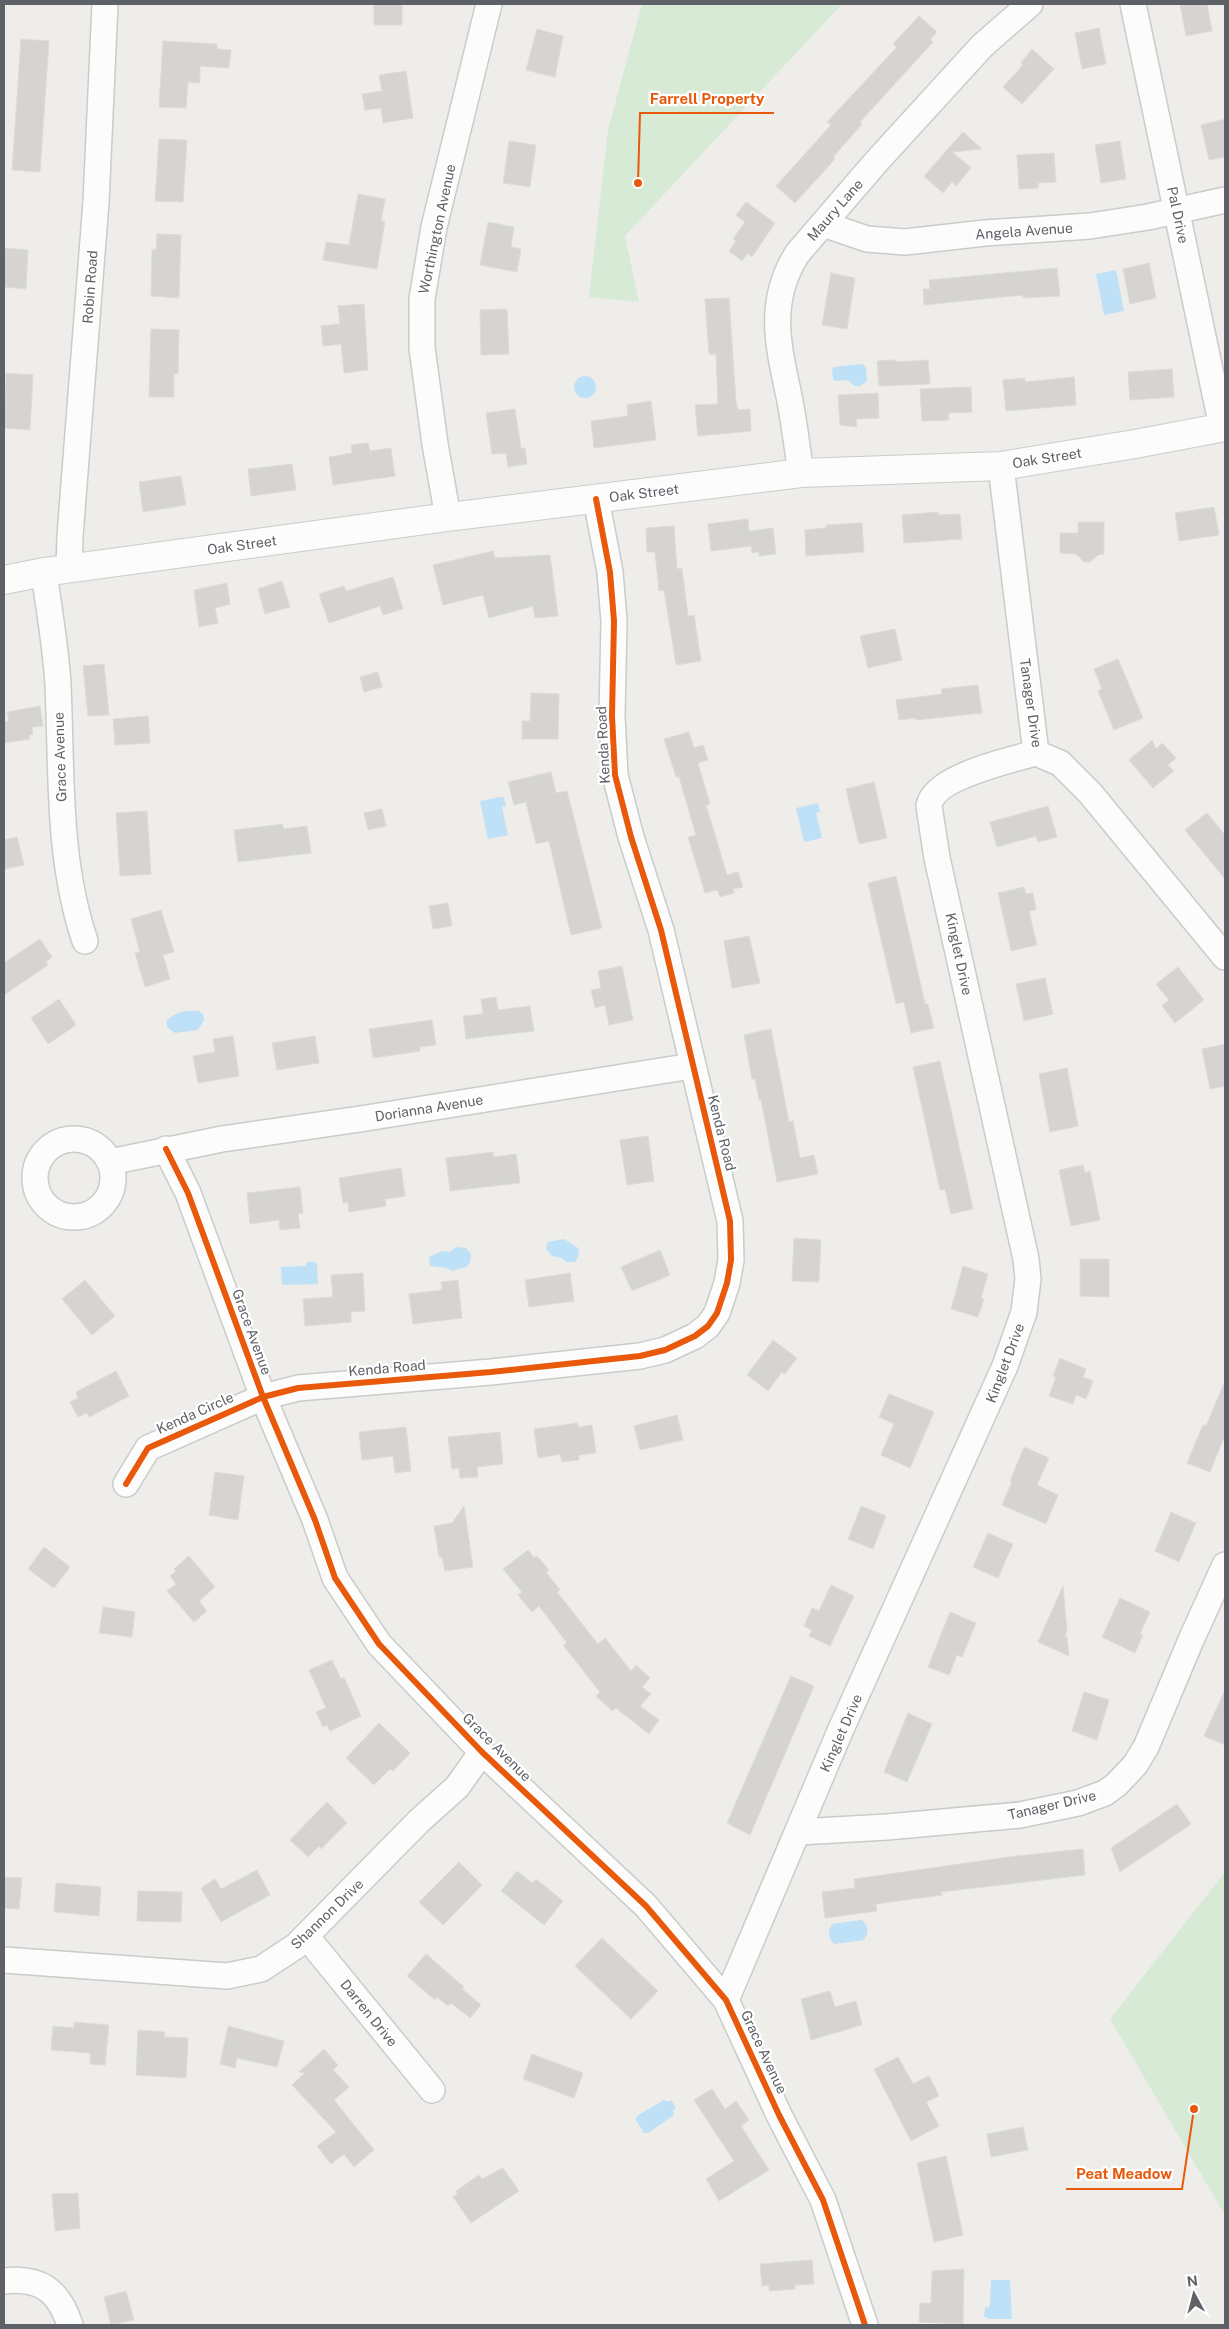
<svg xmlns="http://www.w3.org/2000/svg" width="1229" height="2329" viewBox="0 0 1229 2329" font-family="'Public Sans',sans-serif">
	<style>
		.green { fill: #d7ead5 }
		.water { fill: #bee1f8 }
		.building { fill: #d5d4d2; stroke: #dedcd8 }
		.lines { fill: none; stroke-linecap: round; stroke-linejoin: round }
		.minor-casing { stroke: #cacbcb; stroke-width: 28 }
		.tertiary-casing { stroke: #cacbcb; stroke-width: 30 }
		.minor { stroke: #fcfcfc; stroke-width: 25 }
		.tertiary { stroke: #fcfcfc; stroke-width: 28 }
		.cycleway-casing { stroke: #fff; stroke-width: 9 }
		.cycleway { stroke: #e8590c; stroke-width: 6 }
		.labels { text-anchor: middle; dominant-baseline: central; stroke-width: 4.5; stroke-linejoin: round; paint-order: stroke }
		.street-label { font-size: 14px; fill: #5e6267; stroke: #fff }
		.leader { fill: none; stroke: #e8590c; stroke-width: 2 }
		.callout-dot { fill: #e8590c; stroke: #fff; stroke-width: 2 }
		.callout-label { font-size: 15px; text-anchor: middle; font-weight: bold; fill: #e8590c; stroke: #fff; stroke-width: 4.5; stroke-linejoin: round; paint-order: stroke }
	</style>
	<rect width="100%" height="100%" fill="#eeede9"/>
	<!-- green -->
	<g class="green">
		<polygon points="642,4 842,4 625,236 639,302 589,297 608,130"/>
		<polygon points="1225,1872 1225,2215 1110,2019"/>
	</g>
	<!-- water -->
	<g class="water">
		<polygon points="1116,270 1124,311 1104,315 1096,274"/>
		<polygon points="863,364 866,368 867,381 860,386 855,386 847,380 836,381 833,379 832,369 834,367"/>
		<circle cx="585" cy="387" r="11"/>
		<polygon points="500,797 504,797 506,806 502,807 508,835 488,839 480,801"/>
		<polygon points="818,803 820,812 816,813 822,838 804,842 796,808"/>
		<path d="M 199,1011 L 203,1014 L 204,1020 L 198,1030 L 175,1033 L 167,1027 L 167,1020 C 177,1011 187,1010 199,1011 Z"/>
		<polygon points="564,1239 578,1248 579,1255 575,1262 566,1262 562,1258 552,1256 546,1249 548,1242"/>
		<polygon points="456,1247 466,1248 471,1254 470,1263 466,1267 452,1271 447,1268 430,1266 429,1257 442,1251 450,1252"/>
		<polygon points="307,1262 315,1262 317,1264 318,1284 282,1285 281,1267 306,1266"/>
		<path d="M 862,1920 C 869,1928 869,1931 864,1940 L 834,1944 C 828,1936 827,1933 832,1924 Z"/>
		<polygon points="664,2100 668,2102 671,2100 676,2108 673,2110 674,2115 648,2133 644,2133 636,2120 637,2116"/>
		<polygon points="991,2280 1010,2280 1012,2319 987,2319 987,2317 984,2317 985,2307 988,2308 990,2305"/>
	</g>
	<!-- building -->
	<g class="building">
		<rect x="374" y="4" width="28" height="21"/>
		<polygon points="1180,4 1207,4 1212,31 1186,36"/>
		<polygon points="919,16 937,32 930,40 933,42 860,122 862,124 833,157 835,159 795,203 776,186 831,125 827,122 897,47 893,44"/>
		<polygon points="1099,28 1106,64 1082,69 1075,33"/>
		<polygon points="537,29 563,36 555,77 526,70"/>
		<polygon points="21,39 49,41 40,172 12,170"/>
		<polygon points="163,41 217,44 217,49 231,50 229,68 200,66 200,83 188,82 186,108 159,107"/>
		<polygon points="1032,49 1054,69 1022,104 1003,87 1023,65 1021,63"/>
		<polygon points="406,71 413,118 383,123 381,108 365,110 362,94 382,91 379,75"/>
		<polygon points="1225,119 1225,157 1209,160 1201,125"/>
		<polygon points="963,132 982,149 952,152 971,168 956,186 952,182 943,193 924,176"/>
		<polygon points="159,139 187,140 183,202 155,201"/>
		<polygon points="509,141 536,145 530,187 503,183"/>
		<polygon points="1120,141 1126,179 1101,183 1095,145"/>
		<polygon points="1054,153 1056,182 1038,183 1038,188 1019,189 1017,155"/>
		<polygon points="358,194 385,199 381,221 385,221 377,269 323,260 326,242 349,245"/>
		<polygon points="746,202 775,223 752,257 748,253 742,261 729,251 736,241 733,239 745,222 736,215"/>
		<polygon points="488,222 514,227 511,247 521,249 517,272 480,265"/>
		<polygon points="157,234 181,235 179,298 151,296 152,250 156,250"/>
		<polygon points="4,248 28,250 26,289 4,287"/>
		<polygon points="1149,263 1156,298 1130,304 1123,269"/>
		<polygon points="1057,268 1060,296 1023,298 1023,295 924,305 923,289 930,289 929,280"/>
		<polygon points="831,273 855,278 847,329 822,325"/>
		<polygon points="729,298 736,402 738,410 750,409 751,431 698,436 695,405 718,404 716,354 709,354 705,299"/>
		<polygon points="364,304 368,370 344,373 341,344 323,346 321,326 340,324 338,306"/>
		<polygon points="507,309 509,354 481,355 480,310"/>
		<polygon points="151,329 179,330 178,374 174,374 174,397 149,397"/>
		<polygon points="896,360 896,362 928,360 930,384 879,386 877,361"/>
		<polygon points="1172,369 1174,397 1130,400 1128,372"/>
		<polygon points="6,373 33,375 30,430 4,428"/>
		<polygon points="1074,377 1076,405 1006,411 1003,380 1025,378 1025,382"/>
		<polygon points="971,387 972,412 948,413 949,420 922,421 920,389"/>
		<polygon points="878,393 879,418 856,419 857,427 840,425 838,395"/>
		<polygon points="651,401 656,440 594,448 591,421 628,416 627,405"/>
		<polygon points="515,409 521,448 525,448 527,464 508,467 506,453 492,454 486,413"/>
		<polygon points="368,443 370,451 391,448 395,476 333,485 329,457 352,453 351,445"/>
		<polygon points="292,464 296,490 251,496 248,469"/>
		<polygon points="181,476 186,505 143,512 139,482"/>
		<polygon points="1214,507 1219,535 1179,541 1175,513"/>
		<polygon points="938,512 939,515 960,514 962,539 904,543 902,515"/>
		<polygon points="748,519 749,531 773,528 776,554 759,556 759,552 752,553 751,546 711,551 708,524"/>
		<polygon points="1078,522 1104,522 1104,554 1098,555 1090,562 1084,562 1076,554 1060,553 1060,533 1078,533"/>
		<polygon points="862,523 864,552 806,556 805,530 826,528 826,525"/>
		<polygon points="674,526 677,569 682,568 688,616 694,615 701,661 676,665 664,590 659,591 655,552 647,552 646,528"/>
		<polygon points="493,551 495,558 550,555 558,616 535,618 533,606 489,618 483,595 443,605 433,565"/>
		<polygon points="393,577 403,609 383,615 380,606 329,623 319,594 344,586 346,591"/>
		<polygon points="282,581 290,607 265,614 258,589"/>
		<polygon points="227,583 230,604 215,608 218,623 199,627 194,590"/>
		<polygon points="895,629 902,660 868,668 860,636"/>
		<polygon points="1118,659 1143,718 1114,730 1098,691 1102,689 1094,669"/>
		<polygon points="104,664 109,715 88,716 83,666"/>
		<polygon points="378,672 382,687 364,692 360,677"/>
		<polygon points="978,685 982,713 916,720 915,718 899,720 896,700 942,694 941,689"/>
		<polygon points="531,693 559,694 558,739 522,739 522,721 530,721"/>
		<polygon points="40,706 43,726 32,727 33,734 29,735 30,739 4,743 4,722 9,721 7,712"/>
		<polygon points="148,716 150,743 115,745 113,719"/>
		<polygon points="689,732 694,748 703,745 708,760 698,763 710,804 706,805 727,875 738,872 743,887 733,889 734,893 720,897 717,890 705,893 688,837 696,835 679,777 676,777 664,739"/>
		<polygon points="1152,740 1156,749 1162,743 1176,758 1168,765 1174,771 1153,788 1129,760"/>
		<polygon points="551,772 556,793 567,791 602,928 571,935 549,841 536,844 526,802 514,805 508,782"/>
		<polygon points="874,782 887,838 859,844 846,789"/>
		<polygon points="1048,806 1057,837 1038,842 1036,836 997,847 990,822"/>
		<polygon points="382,809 386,826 368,830 364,813"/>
		<polygon points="147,811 151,874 120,876 116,813"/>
		<polygon points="1207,813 1225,835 1225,879 1185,830"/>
		<polygon points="283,824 283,829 307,826 311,853 238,862 234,830"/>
		<polygon points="17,837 24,865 4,869 4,840"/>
		<polygon points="896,876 925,1004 928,1004 934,1028 911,1033 904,1002 896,1004 868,883"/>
		<polygon points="1024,887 1026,894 1033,893 1036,910 1029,911 1037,945 1011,951 998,893"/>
		<polygon points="448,903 452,926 433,929 429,906"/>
		<polygon points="161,910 174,952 163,955 170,979 145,987 135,953 140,952 131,919"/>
		<polygon points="749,936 760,983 732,988 724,941"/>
		<polygon points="40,939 52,957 46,962 48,965 4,995 4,963"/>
		<polygon points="622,966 633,1020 609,1025 605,1005 595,1008 591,990 601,988 598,971"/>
		<polygon points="1178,967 1204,1000 1175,1023 1162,1006 1169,1000 1156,984"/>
		<polygon points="1045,978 1053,1014 1024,1021 1016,984"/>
		<polygon points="496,997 498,1010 530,1006 534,1031 466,1039 463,1016 483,1014 481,999"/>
		<polygon points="59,999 76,1025 48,1044 31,1018"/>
		<polygon points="432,1020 436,1045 420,1047 420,1051 373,1058 369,1029"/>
		<polygon points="771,1029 789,1122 793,1121 800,1158 814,1155 818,1174 777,1182 761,1100 759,1100 755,1079 752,1079 744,1035"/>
		<polygon points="233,1036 239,1076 198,1083 193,1056 215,1052 213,1039"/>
		<polygon points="315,1036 319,1063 277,1070 272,1043"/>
		<polygon points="1225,1044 1225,1086 1210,1089 1202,1049"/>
		<polygon points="940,1061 973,1209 951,1214 945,1189 940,1190 913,1067"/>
		<polygon points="1067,1068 1078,1126 1050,1132 1039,1074"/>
		<polygon points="648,1136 654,1181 627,1185 620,1140"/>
		<polygon points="493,1152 494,1157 516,1154 520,1183 450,1191 446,1158"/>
		<polygon points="1083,1165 1085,1173 1090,1171 1100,1220 1071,1226 1059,1170"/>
		<polygon points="401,1168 405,1196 385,1199 386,1206 349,1212 348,1202 343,1203 339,1178"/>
		<polygon points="300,1187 303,1213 298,1214 300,1228 280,1230 279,1220 250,1224 247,1193"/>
		<polygon points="794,1238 821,1240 819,1282 792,1281"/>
		<polygon points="660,1250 670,1275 632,1291 621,1267"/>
		<polygon points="1080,1259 1109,1259 1109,1297 1080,1296"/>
		<polygon points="963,1266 988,1274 981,1298 984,1299 978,1317 951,1309"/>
		<polygon points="363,1273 365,1311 351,1312 351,1322 305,1326 303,1299 333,1297 331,1275"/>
		<polygon points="570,1273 574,1301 529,1307 525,1280"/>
		<polygon points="85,1280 115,1316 92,1335 62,1299"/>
		<polygon points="458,1280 462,1318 413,1324 409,1294 442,1290 441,1282"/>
		<polygon points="773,1340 797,1358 785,1374 782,1372 768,1391 747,1375"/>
		<polygon points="1060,1358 1086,1369 1083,1377 1093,1381 1086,1399 1076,1395 1073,1404 1049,1396 1056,1377 1053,1376"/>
		<polygon points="116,1371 129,1396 89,1417 87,1413 78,1417 70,1402 78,1398 76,1392"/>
		<polygon points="1225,1381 1225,1435 1210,1472 1187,1463 1203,1425 1206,1426"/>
		<polygon points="889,1394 934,1412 910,1468 881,1455 894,1424 879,1417"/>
		<polygon points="677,1415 683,1440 640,1450 634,1426"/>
		<polygon points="578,1423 578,1427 592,1425 596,1453 579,1455 579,1460 562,1462 560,1454 538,1458 534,1429"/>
		<polygon points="406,1427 411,1471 395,1473 393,1456 362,1460 359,1432"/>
		<polygon points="500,1432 503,1464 477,1467 478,1477 460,1478 459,1468 452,1469 448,1437"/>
		<polygon points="1024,1447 1049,1458 1037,1485 1058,1495 1046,1524 1002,1505 1012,1482 1010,1481"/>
		<polygon points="215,1472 244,1476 238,1520 209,1515"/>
		<polygon points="464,1506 473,1567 445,1571 442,1557 439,1557 434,1526 452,1523"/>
		<polygon points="861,1506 886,1516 873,1549 848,1539"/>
		<polygon points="1171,1512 1196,1523 1179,1562 1155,1551"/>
		<polygon points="988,1533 1013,1544 998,1578 973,1567"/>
		<polygon points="44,1547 70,1567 54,1588 28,1569"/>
		<polygon points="528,1550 534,1558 537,1556 549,1570 546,1572 560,1590 557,1592 598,1644 605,1638 631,1671 636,1665 650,1678 642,1687 651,1694 640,1706 659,1720 649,1734 616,1708 612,1711 596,1696 600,1692 563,1645 567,1643 539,1606 532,1612 518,1595 522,1592 503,1569"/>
		<polygon points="189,1556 215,1587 199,1601 207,1611 194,1622 167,1591 176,1584 170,1576 176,1571 174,1569"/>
		<polygon points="831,1585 854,1596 830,1646 809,1636 812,1630 804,1626 812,1608 819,1611"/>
		<polygon points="1063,1586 1067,1631 1065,1636 1067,1637 1069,1656 1038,1642"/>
		<polygon points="1120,1598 1150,1612 1140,1634 1143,1635 1135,1653 1102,1637"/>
		<polygon points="103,1607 135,1612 132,1637 99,1633"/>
		<polygon points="950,1612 976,1623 962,1657 957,1655 949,1675 928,1667"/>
		<polygon points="332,1660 341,1679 344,1677 361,1716 330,1731 327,1725 323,1727 316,1712 326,1708 309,1670"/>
		<polygon points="791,1676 814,1686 750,1835 727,1823"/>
		<polygon points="1225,1690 1225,1745 1204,1736"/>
		<polygon points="1084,1692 1109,1700 1097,1740 1072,1731"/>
		<polygon points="908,1713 932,1724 907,1782 884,1772"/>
		<polygon points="379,1723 410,1753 393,1771 390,1769 374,1785 346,1758"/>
		<polygon points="327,1802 347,1823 321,1849 319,1846 308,1857 290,1840"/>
		<polygon points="1177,1804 1191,1824 1120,1872 1111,1848"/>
		<polygon points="1083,1849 1085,1875 941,1892 942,1895 876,1904 877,1911 825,1918 822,1892 855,1888 854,1879 1016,1856"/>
		<polygon points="459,1862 482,1885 443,1925 419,1902"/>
		<polygon points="257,1870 270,1895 221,1922 201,1888 215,1879 221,1889"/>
		<polygon points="517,1871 532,1883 536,1879 563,1901 544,1925 501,1891"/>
		<polygon points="4,1877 22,1878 19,1909 4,1908"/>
		<polygon points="56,1883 101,1887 99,1916 54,1912"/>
		<polygon points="138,1891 182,1892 181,1922 137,1921"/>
		<polygon points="602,1938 658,1991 631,2019 575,1966"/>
		<polygon points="426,1954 464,1987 462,1989 481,2005 470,2018 451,2003 448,2006 437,1997 435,2000 407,1976"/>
		<polygon points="830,1991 835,2007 856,2001 862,2025 811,2040 801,1999"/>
		<polygon points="74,2022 109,2025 105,2065 90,2064 90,2053 51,2050 53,2026 74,2028"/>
		<polygon points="228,2026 284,2041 277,2067 237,2058 235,2068 220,2064"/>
		<polygon points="138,2030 165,2032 164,2037 188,2038 186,2078 136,2075"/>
		<polygon points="324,2049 338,2065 333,2070 349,2087 334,2100 374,2150 354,2167 344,2154 331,2164 317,2146 336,2132 292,2085 305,2073 299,2072"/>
		<polygon points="532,2054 583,2073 574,2098 523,2079"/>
		<polygon points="898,2057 913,2084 929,2076 939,2096 926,2102 939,2126 911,2141 874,2069"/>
		<polygon points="712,2089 725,2109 736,2101 749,2120 741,2126 769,2170 719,2201 706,2179 734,2161 694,2100"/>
		<polygon points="1023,2127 1028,2150 991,2157 987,2134"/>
		<polygon points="946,2156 963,2235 934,2242 917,2163"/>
		<polygon points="503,2168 519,2191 471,2223 453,2197 458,2194 456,2191 479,2175 482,2179"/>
		<polygon points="78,2193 80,2228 55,2231 52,2194"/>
		<polygon points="812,2260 814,2284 795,2285 795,2289 769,2291 769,2285 762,2286 760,2264"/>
		<polygon points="964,2269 963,2324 919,2322 920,2303 931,2303 932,2271"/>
		<polygon points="126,2291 134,2320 111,2325 104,2297"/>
	</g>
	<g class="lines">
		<defs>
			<g id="minor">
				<polyline points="1133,4 1222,427"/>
				<polyline points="823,224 867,239 905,242 985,233 1090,226 1148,217 1225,200"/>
				<polyline points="1001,466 1036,753 1060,763 1090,793 1225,957"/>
				<path d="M 801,473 C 797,447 794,421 789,396 C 778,345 767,302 797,254 L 877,161 L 982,46 L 1030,4"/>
				<polyline points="448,517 435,444 422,348 422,299 434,227 489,4"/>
				<polyline points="69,569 70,536 96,202 105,4"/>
				<path d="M 44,572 C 49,610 56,648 58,685 C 62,772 57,858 85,941"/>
				<circle cx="74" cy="1178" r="39"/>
				<polyline points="166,1149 188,1193 263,1397 315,1520 335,1578 379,1644 482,1752 646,1906 726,2000 779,2115 823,2200 865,2325"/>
				<polyline points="110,1162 222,1139 360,1119 692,1066"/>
				<polyline points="126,1484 148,1448 263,1397 298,1388 491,1372 640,1356 665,1350 695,1336 708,1326 717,1313 727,1283 731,1260 730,1221 661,930 631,837 615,775 612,716 614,621 610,572 596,499"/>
				<polyline points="799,1832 887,1827 1020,1815 1078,1803 1105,1793 1116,1785 1135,1765 1146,1747 1191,1640 1225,1565"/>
				<polyline points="306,1936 432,2090"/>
				<polyline points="4,1960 227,1976 261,1969 296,1946 419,1821 457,1787 482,1752"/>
				<path d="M 726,2000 L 841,1729 L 1005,1366 L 1024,1312 L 1028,1279 L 1026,1259 L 937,858 L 929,806 C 933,777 1010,760 1036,753"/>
				<path d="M 4,2281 C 41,2277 59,2291 70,2325"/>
			</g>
			<polyline id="tertiary" points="4,580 44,572 448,517 801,473 1001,466 1135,444 1225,427"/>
		</defs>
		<!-- minor casing -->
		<use href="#minor" class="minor-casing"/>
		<!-- tertiary casing -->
		<use href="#tertiary" class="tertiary-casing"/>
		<!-- minor -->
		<use href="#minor" class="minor"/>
		<!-- tertiary -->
		<use href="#tertiary" class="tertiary"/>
		<defs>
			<g id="cycleway">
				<polyline points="166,1149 188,1193 263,1397 315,1520 335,1578 379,1644 482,1752 646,1906 726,2000 779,2115 823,2200 865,2325"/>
				<polyline points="126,1484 148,1448 263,1397 298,1388 491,1372 640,1356 665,1350 695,1336 708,1326 717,1313 727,1283 731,1260 730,1221 661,930 631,837 615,775 612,716 614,621 610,572 596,499"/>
			</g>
		</defs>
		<!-- cycleway casing -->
		<use href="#cycleway" class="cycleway-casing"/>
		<!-- cycleway -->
		<use href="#cycleway" class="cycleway"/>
	</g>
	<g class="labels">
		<!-- street labels -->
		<g class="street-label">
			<text transform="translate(835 210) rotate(-49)">Maury Lane</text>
			<text transform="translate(1178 215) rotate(78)">Pal Drive</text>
			<text transform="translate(437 229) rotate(-78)">Worthington Avenue</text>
			<text transform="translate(1024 231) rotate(-4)">Angela Avenue</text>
			<text transform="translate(90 287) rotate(-86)">Robin Road</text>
			<text transform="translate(1047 458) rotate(-9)">Oak Street</text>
			<text transform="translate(644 493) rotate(-7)">Oak Street</text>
			<text transform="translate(242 545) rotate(-8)">Oak Street</text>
			<text transform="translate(1031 703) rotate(82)">Tanager Drive</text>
			<text transform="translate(603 745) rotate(-93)">Kenda Road</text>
			<text transform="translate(60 757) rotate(-92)">Grace Avenue</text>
			<text transform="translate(959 954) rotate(78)">Kinglet Drive</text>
			<text transform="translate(429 1108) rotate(-9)">Dorianna Avenue</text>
			<text transform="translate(722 1133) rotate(76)">Kenda Road</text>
			<text transform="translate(252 1332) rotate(70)">Grace Avenue</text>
			<text transform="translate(1005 1363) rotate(-69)">Kinglet Drive</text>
			<text transform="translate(387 1368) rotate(-5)">Kenda Road</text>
			<text transform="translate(195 1413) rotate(-24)">Kenda Circle</text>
			<text transform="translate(841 1733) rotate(-66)">Kinglet Drive</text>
			<text transform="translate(497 1747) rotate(45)">Grace Avenue</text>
			<text transform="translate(1052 1805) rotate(-13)">Tanager Drive</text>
			<text transform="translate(327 1914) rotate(-44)">Shannon Drive</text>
			<text transform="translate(369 2013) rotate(51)">Darren Drive</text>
			<text transform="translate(764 2052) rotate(65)">Grace Avenue</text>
		</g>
	</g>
	<!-- callouts -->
	<path class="leader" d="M638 183L640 113H774M1194 2109L1182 2189H1066"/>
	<g class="callout-dot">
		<circle cx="638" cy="183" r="5"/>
		<circle cx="1194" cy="2109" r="5"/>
	</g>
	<g class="callout-label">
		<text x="707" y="104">Farrell Property</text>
		<text x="1124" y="2179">Peat Meadow</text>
	</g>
	<!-- border -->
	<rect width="1229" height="2329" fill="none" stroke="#5e6267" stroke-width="10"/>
	<!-- north arrow -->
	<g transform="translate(1194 2294) rotate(353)" stroke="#ffffff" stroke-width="4" paint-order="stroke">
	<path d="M0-4L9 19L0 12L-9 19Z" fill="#5e6267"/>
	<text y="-8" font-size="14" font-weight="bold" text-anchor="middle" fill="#5e6267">N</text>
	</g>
</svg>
